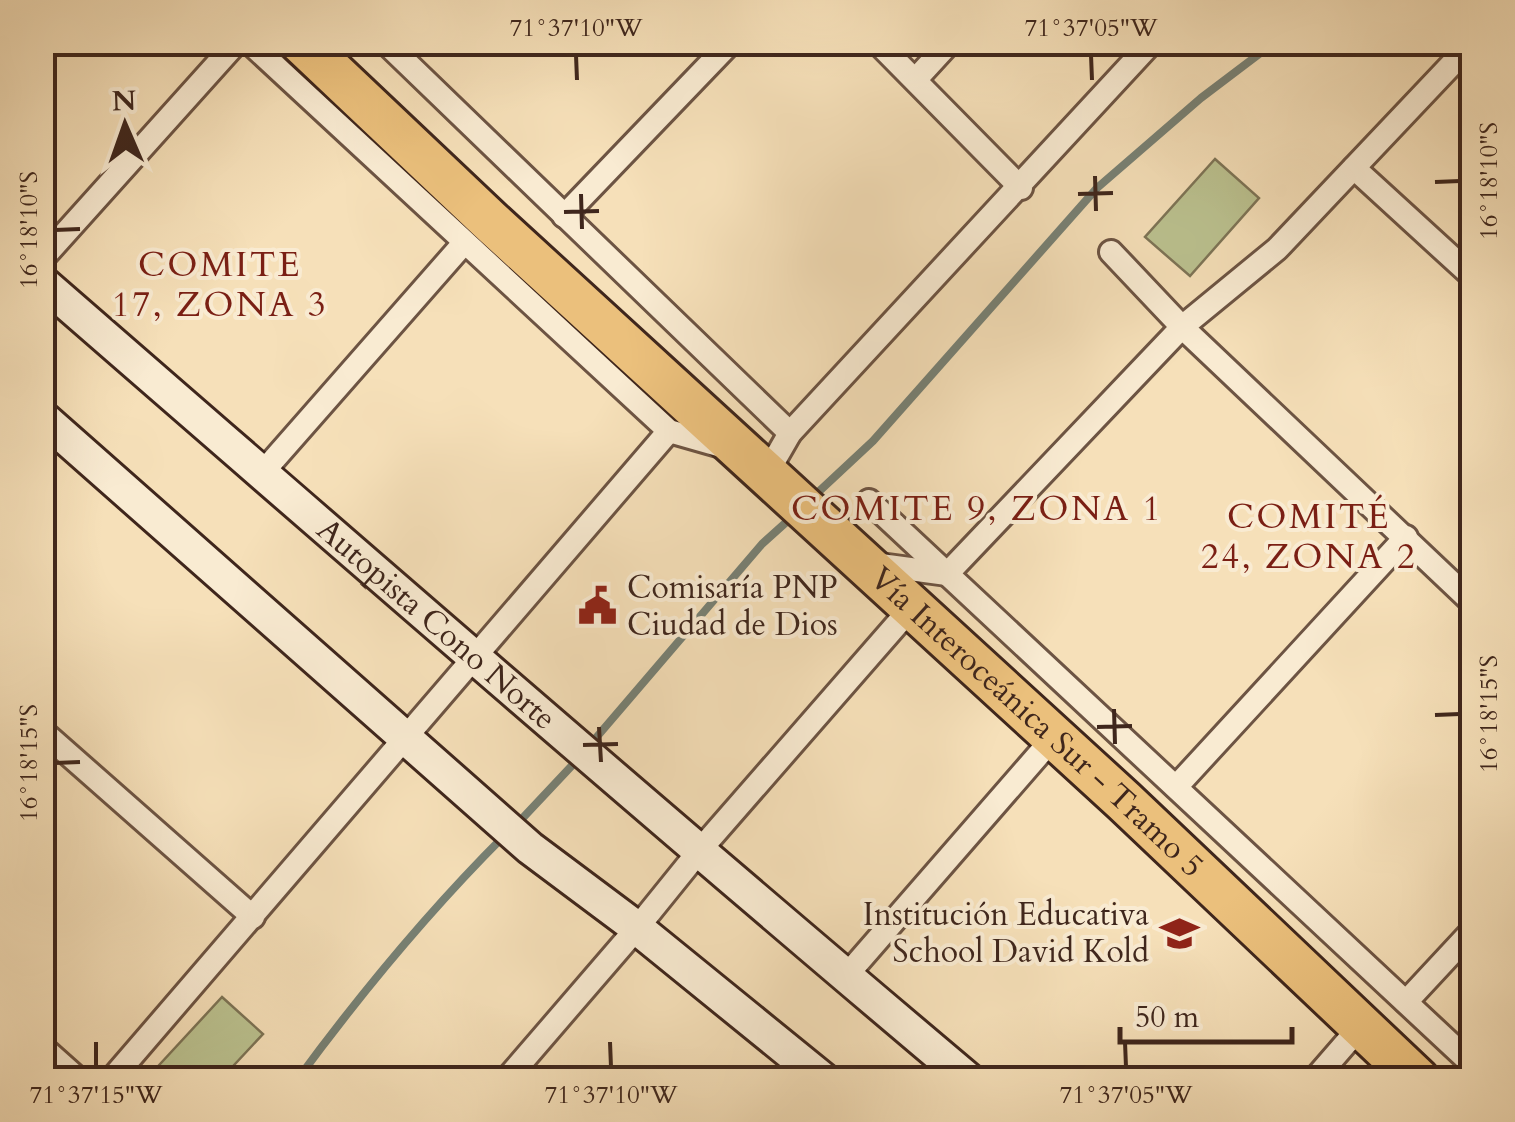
<svg xmlns="http://www.w3.org/2000/svg" width="1515" height="1122" viewBox="0 0 1515 1122" font-family="Cardo,serif">
	<style>
		.green { fill: #bbc290; stroke: #7d7456; stroke-width: 2.5 }
		.lines { fill: none; stroke-linecap: round; stroke-linejoin: round }
		.stream { stroke: #778175; stroke-width: 8 }
		.street-casing { stroke: #6d5443; stroke-width: 28 }
		.secondary-casing { stroke: #3f261c; stroke-width: 38 }
		.highway-casing { stroke: #3f261c; stroke-width: 48 }
		.street { stroke: #f9ebd2; stroke-width: 22 }
		.secondary { stroke: #f9ebd2; stroke-width: 32 }
		.highway { stroke: #ebc07c; stroke-width: 42 }
		.ticks { fill: none; stroke: #3f261c; stroke-width: 4 }
		.labels { text-anchor: middle; dominant-baseline: central; stroke-width: 8; stroke-linejoin: round; paint-order: stroke }
		.poi-label { font-size: 32px; fill: #3f261c; stroke: #f9ebd2; text-anchor: start }
		.street-label { font-size: 32px; fill: #3f261c; stroke: #f9ebd2 }
		.neighbourhood-label { font-size: 35px; letter-spacing: 2.5px; fill: #7a1f14; stroke: #f9ebd2 }
		.neatline { fill: none; stroke: #3f261c; stroke-width: 4 }
		.ticks-label { font-size: 25px; text-anchor: middle; fill: #3f261c }
	</style>
	<rect width="100%" height="100%" fill="#f6e0b9"/>
	<filter id="stains"><feTurbulence type="fractalNoise" baseFrequency=".002" numOctaves="4"/><feColorMatrix values="0 0 0 0 .2 0 0 0 0 .09 0 0 0 0 .02 0 0 0 .5 -.17"/></filter>
	<radialGradient id="worn" r=".72"><stop offset=".6" stop-color="#630" stop-opacity="0"/><stop offset="1" stop-color="#630" stop-opacity=".3"/></radialGradient>
	<!-- green -->
	<g class="green">
		<polygon points="1215,159 1259,198 1190,276 1145,237"/>
		<polygon points="222,997 263,1034 221,1079 153,1079 149,1076"/>
	</g>
	<g class="lines">
		<!-- stream -->
		<g class="stream">
			<polyline points="813,497 873,441 1097,188 1201,98 1275,42"/>
			<polyline points="589,746 762,544 792,517"/>
			<polyline points="518,823 580,757"/>
			<path d="M 297,1080 C 361,993 428,912 504,836"/>
		</g>
		<defs>
			<g id="street">
				<polyline points="249,42 669,431 725,447"/>
				<polyline points="385,42 790,433"/>
				<polyline points="877,42 1021,188"/>
				<polyline points="916,79 950,42"/>
				<polyline points="1354,168 1472,276"/>
				<polyline points="564,216 731,42"/>
				<polyline points="1111,252 1182,327 1472,602"/>
				<polyline points="42,259 237,42"/>
				<polyline points="262,473 464,243"/>
				<polyline points="767,473 790,433 1152,42"/>
				<polyline points="869,501 1472,1064"/>
				<polyline points="873,564 947,574 1182,327 1277,249 1472,43"/>
				<polyline points="42,731 253,917"/>
				<polyline points="1176,787 1406,537"/>
				<polyline points="846,976 1054,737"/>
				<polyline points="1406,1002 1472,931"/>
				<polyline points="42,1047 79,1080"/>
				<polyline points="111,1080 669,431"/>
				<polyline points="506,1080 637,928 700,850 912,607"/>
				<polyline points="1314,1080 1360,1027"/>
			</g>
			<g id="secondary">
				<path id="s1" d="M 42,282 C 350,550 657,817 969,1080"/>
				<polyline points="42,417 530,848 637,928 824,1080"/>
			</g>
			<g id="highway">
				<path id="s2" d="M 301,42 L 489,220 L 1124,801 L 1418,1080"/>
			</g>
		</defs>
		<!-- street casing -->
		<use href="#street" class="street-casing"/>
		<!-- secondary casing -->
		<use href="#secondary" class="secondary-casing"/>
		<!-- highway casing -->
		<use href="#highway" class="highway-casing"/>
		<!-- street -->
		<use href="#street" class="street"/>
		<!-- secondary -->
		<use href="#secondary" class="secondary"/>
		<!-- highway -->
		<use href="#highway" class="highway"/>
	</g>
	<!-- ticks -->
	<path class="ticks" d="M 576,55 L 577,80M 1091,55 L 1092,80M 1095,176 L 1096,211M 1435,182 L 1460,181M 581,194 L 582,229M 1078,194 L 1113,193M 564,212 L 599,211M 55,230 L 80,229M 1114,709 L 1115,744M 1435,715 L 1460,714M 599,727 L 601,762M 1097,727 L 1132,726M 583,745 L 618,744M 55,763 L 80,762M 96,1042 L 96,1067M 610,1042 L 611,1067M 1125,1042 L 1126,1067"/>
	<!-- icons -->
	<defs>
		<symbol id="civic-bare" viewBox="-9 -9 18 18"><path d="M-.6-6.5H3V-4.5H.6V-3L4-1V1h2V6H-6V1h2V-1L-.6-3ZM-1.2 2.5V6h2.4V2.5Z" fill="#8f2418" stroke="#f9ebd2" stroke-width="2.5" paint-order="stroke"/></symbol>
		<symbol id="school-bare" viewBox="-9 -9 18 18"><path d="M0-5L7-2L0 1L-7-2ZM-4 1L0 2.5L4 1V4Q0 6-4 4Z" fill="#8f2418" stroke="#f9ebd2" stroke-width="2.5" paint-order="stroke"/></symbol>
	</defs>
	<g fill-rule="evenodd">
		<use href="#civic-bare" x="570" y="578" width="55" height="55"/>
		<use href="#school-bare" x="1152" y="906" width="55" height="55"/>
	</g>
	<g class="labels">
		<!-- poi labels -->
		<g class="poi-label">
			<text x="627" y="588">Comisaría PNP<tspan x="627" dy="37">Ciudad de Dios</tspan></text>
			<text x="1149" y="915" text-anchor="end">Institución Educativa<tspan x="1149" dy="37">School David Kold</tspan></text>
		</g>
		<!-- street labels -->
		<g class="street-label">
			<text stroke="none"><textPath href="#s1" startOffset="522">Autopista Cono Norte</textPath></text>
			<text stroke="none"><textPath href="#s2" startOffset="1002">Vía Interoceánica Sur - Tramo 5</textPath></text>
		</g>
		<!-- neighbourhood labels -->
		<g class="neighbourhood-label">
			<text x="220" y="265">COMITE<tspan x="220" dy="40">17, ZONA 3</tspan></text>
			<text x="977" y="509">COMITE 9, ZONA 1</text>
			<text x="1309" y="517">COMITÉ<tspan x="1309" dy="40">24, ZONA 2</tspan></text>
		</g>
	</g>
	<!-- margin -->
	<rect width="1515" height="1122" fill="none" stroke="#f6e0b9" stroke-width="110"/>
	<!-- north arrow -->
	<g transform="translate(125 125) rotate(358)" stroke="#f9ebd2" stroke-width="8" paint-order="stroke">
	<path d="M0-8L18 38L0 25L-18 38Z" fill="#3f261c"/>
	<text y="-15" font-size="28" font-weight="bold" text-anchor="middle" fill="#3f261c">N</text>
	</g>
	<!-- scale -->
	<path d="M1120 1027v15h172v-15" fill="none" stroke="#3f261c" stroke-width="5"/>
	<text x="1135" y="1027" font-size="30" fill="#3f261c" stroke="#f9ebd2" stroke-width="8" paint-order="stroke">50 m</text>
	<rect x="55" y="55" width="1405" height="1012" class="neatline"/>
	<g class="ticks-label">
		<text x="576" y="36">71°37'10"W</text>
		<text x="1091" y="36">71°37'05"W</text>
		<text transform="translate(1488 181) rotate(-90)" y="9">16°18'10"S</text>
		<text transform="translate(28 230) rotate(-90)" y="9">16°18'10"S</text>
		<text transform="translate(1488 714) rotate(-90)" y="9">16°18'15"S</text>
		<text transform="translate(28 763) rotate(-90)" y="9">16°18'15"S</text>
		<text x="96" y="1103">71°37'15"W</text>
		<text x="611" y="1103">71°37'10"W</text>
		<text x="1126" y="1103">71°37'05"W</text>
	</g>
	<rect width="100%" height="100%" filter="url(#stains)"/>
	<rect width="100%" height="100%" fill="url(#worn)"/>
</svg>
